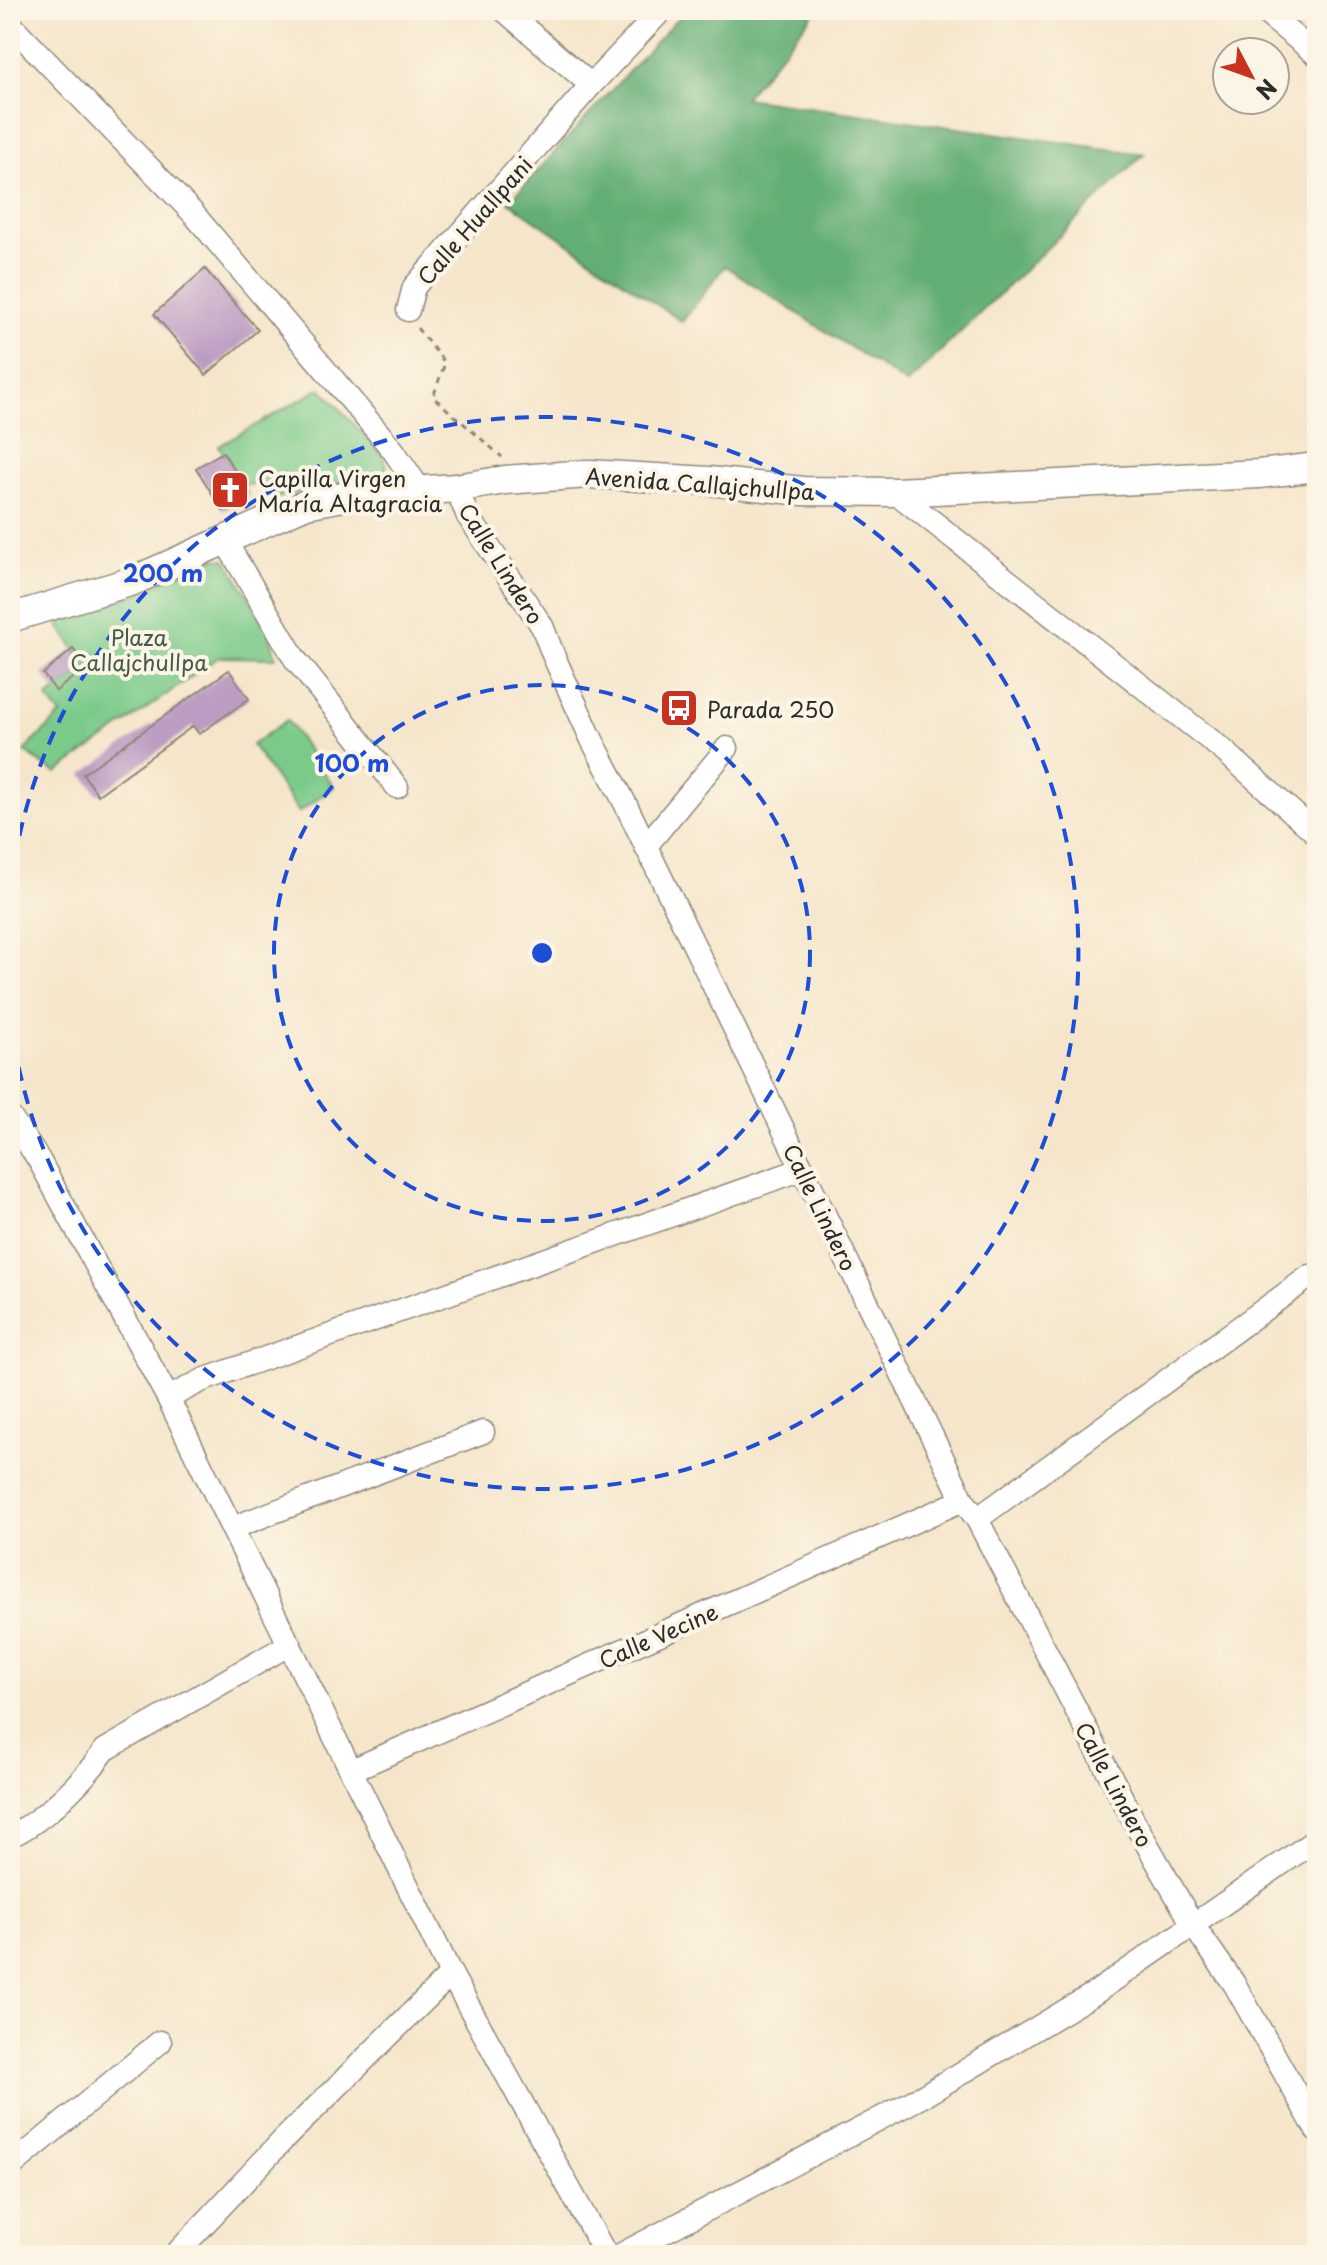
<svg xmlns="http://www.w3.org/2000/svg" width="1327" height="2265" viewBox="0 0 1327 2265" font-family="'Playpen Sans',sans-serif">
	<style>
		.green { fill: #7bca8a; stroke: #537a5a; stroke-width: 2 }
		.forest { fill: #64ae76; stroke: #486c50; stroke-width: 2 }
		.building { fill: #bc9cc2 }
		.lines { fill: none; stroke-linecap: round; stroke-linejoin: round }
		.minor-casing { stroke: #90887b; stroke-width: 25 }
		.major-casing { stroke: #90887b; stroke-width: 31 }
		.path { stroke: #90887b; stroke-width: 3; stroke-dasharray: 6 6; stroke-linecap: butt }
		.minor { stroke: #fff; stroke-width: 22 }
		.major { stroke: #fff; stroke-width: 28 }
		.ring { fill: none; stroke: #1d4ed8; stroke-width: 4; stroke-dasharray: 14 10 }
		.labels { text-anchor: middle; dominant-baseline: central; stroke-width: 8; stroke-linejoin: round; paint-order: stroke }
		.street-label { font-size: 22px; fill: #2b2b2b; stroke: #fcf5e5 }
		.poi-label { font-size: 22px; fill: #2b2b2b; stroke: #fcf5e5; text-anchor: start }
		.park-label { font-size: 22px; fill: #435b48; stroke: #fcf5e5 }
		.centre { fill: #1d4ed8; stroke: #fcf5e5; stroke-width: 4 }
		.ring-label { font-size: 24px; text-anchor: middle; font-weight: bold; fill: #1d4ed8; stroke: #fcf5e5; stroke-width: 8; stroke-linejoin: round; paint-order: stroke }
	</style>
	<rect width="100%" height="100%" fill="#fcf5e5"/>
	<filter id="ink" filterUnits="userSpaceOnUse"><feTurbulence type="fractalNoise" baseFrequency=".0125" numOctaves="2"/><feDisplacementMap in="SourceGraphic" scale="16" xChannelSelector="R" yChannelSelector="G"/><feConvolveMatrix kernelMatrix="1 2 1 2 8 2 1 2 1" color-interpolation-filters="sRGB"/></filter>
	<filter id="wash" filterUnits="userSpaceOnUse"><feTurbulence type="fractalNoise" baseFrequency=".006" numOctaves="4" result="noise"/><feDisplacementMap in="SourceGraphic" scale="32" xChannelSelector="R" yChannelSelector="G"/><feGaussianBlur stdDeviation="1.8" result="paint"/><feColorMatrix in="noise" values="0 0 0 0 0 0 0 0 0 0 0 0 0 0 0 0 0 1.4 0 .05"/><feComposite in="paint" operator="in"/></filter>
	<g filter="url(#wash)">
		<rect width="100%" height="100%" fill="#f5e6cb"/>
		<!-- green -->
		<g class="green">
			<polygon points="321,388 381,454 387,465 382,477 371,483 327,484 273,499 264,484 244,485 219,446"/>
			<polygon points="212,558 226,559 268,629 276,658 219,657 56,773 24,751 61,715 47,698 87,666 57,623 147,590"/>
			<polygon points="287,720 334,787 299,812 252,745"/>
		</g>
		<!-- forest -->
		<polygon class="forest" points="685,10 817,10 744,98 1144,154 907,384 725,266 682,322 509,202"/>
		<g id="blocks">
			<!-- building -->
			<g class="building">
				<polygon points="205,269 258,330 206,375 154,314"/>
				<polygon points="223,452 250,495 223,511 196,468"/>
				<polygon points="73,649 87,666 56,691 43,674"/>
				<polygon points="229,670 249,699 199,734 193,726 98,795 83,774"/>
			</g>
		</g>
	</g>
	<g filter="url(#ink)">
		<use href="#blocks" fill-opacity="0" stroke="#90887b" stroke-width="2"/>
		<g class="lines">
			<defs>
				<g id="minor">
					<polyline points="504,10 591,85"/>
					<polyline points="1262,10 1317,55"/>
					<polyline points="10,24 192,212 393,450 420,490"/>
					<polyline points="408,310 414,287 591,85 662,10"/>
					<polyline points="456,488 468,516 542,626 554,657 592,740 626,805 963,1500 977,1519 1136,1825 1193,1925 1235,1985 1317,2131"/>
					<polyline points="895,492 1223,750 1317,834"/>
					<polyline points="224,539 295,659 397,787"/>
					<polyline points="646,846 727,748"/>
					<polyline points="10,1117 39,1160 168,1398 451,1974 606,2255"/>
					<polyline points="168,1398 203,1380 803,1169"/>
					<polyline points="977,1519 1310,1276"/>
					<polyline points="232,1528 483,1432"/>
					<polyline points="352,1770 963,1500"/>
					<path d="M 10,1836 C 44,1821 84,1780 105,1750 L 290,1644"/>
					<polyline points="10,2167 160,2042"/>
					<polyline points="175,2255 283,2140 451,1974"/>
					<polyline points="620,2255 923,2096 1095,1993 1317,1839"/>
				</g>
				<polyline id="major" points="10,618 133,581 306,504 353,495 456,488 505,480 588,474 709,481 803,491 895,492 1259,474 1317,467"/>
			</defs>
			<!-- minor casing -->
			<use href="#minor" class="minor-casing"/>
			<!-- major casing -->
			<use href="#major" class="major-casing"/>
			<!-- path -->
			<polyline class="path" points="417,328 445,363 433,397 502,457"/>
			<!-- minor -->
			<use href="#minor" class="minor"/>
			<!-- major -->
			<use href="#major" class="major"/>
		</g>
	</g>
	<!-- distance rings -->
	<g class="ring">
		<circle cx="542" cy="953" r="268"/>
		<path d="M11 883A536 536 0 1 1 11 1023"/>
	</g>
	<!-- icons -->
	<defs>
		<symbol id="church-square" viewBox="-11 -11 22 22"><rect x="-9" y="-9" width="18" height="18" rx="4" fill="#c8321e" stroke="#fcf5e5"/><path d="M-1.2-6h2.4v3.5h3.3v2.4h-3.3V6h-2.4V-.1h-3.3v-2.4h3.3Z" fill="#fff"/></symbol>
		<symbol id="bus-square" viewBox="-11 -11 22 22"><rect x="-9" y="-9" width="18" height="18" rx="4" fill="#c8321e" stroke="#fcf5e5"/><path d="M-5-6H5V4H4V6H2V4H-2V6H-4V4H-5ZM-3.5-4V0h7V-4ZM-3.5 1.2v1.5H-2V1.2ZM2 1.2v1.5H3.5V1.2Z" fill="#fff"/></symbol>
	</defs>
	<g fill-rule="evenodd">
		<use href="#church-square" x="208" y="468" width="44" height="44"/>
		<use href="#bus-square" x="657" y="686" width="44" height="44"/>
	</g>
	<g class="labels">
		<!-- street labels -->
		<g class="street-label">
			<text transform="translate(474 220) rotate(-49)">Calle Huallpani</text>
			<text transform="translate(700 483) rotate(4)">Avenida Callajchullpa</text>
			<text transform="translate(502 563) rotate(58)">Calle Lindero</text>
			<text transform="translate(821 1207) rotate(64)">Calle Lindero</text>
			<text transform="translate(658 1635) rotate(-24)">Calle Vecine</text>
			<text transform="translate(1115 1784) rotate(62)">Calle Lindero</text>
		</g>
		<!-- poi labels -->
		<g class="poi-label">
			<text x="258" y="477">Capilla Virgen<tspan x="258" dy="25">María Altagracia</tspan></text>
			<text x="707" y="708">Parada 250</text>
		</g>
		<!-- park labels -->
		<g class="park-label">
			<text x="139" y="636">Plaza<tspan x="139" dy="25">Callajchullpa</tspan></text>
		</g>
	</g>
	<circle cx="542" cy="953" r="12" class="centre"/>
	<g class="ring-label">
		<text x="163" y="582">200 m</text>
		<text x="352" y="772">100 m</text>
	</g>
	<!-- margin -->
	<rect width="1327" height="2265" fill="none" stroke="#fcf5e5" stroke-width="40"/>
	<!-- north arrow -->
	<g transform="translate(1251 76) rotate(131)"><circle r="38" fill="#fcf5e5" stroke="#a8a49b" stroke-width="2"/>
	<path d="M0-6L14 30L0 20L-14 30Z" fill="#c8321e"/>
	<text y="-12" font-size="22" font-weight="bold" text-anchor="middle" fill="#2b2b2b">N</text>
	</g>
</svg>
